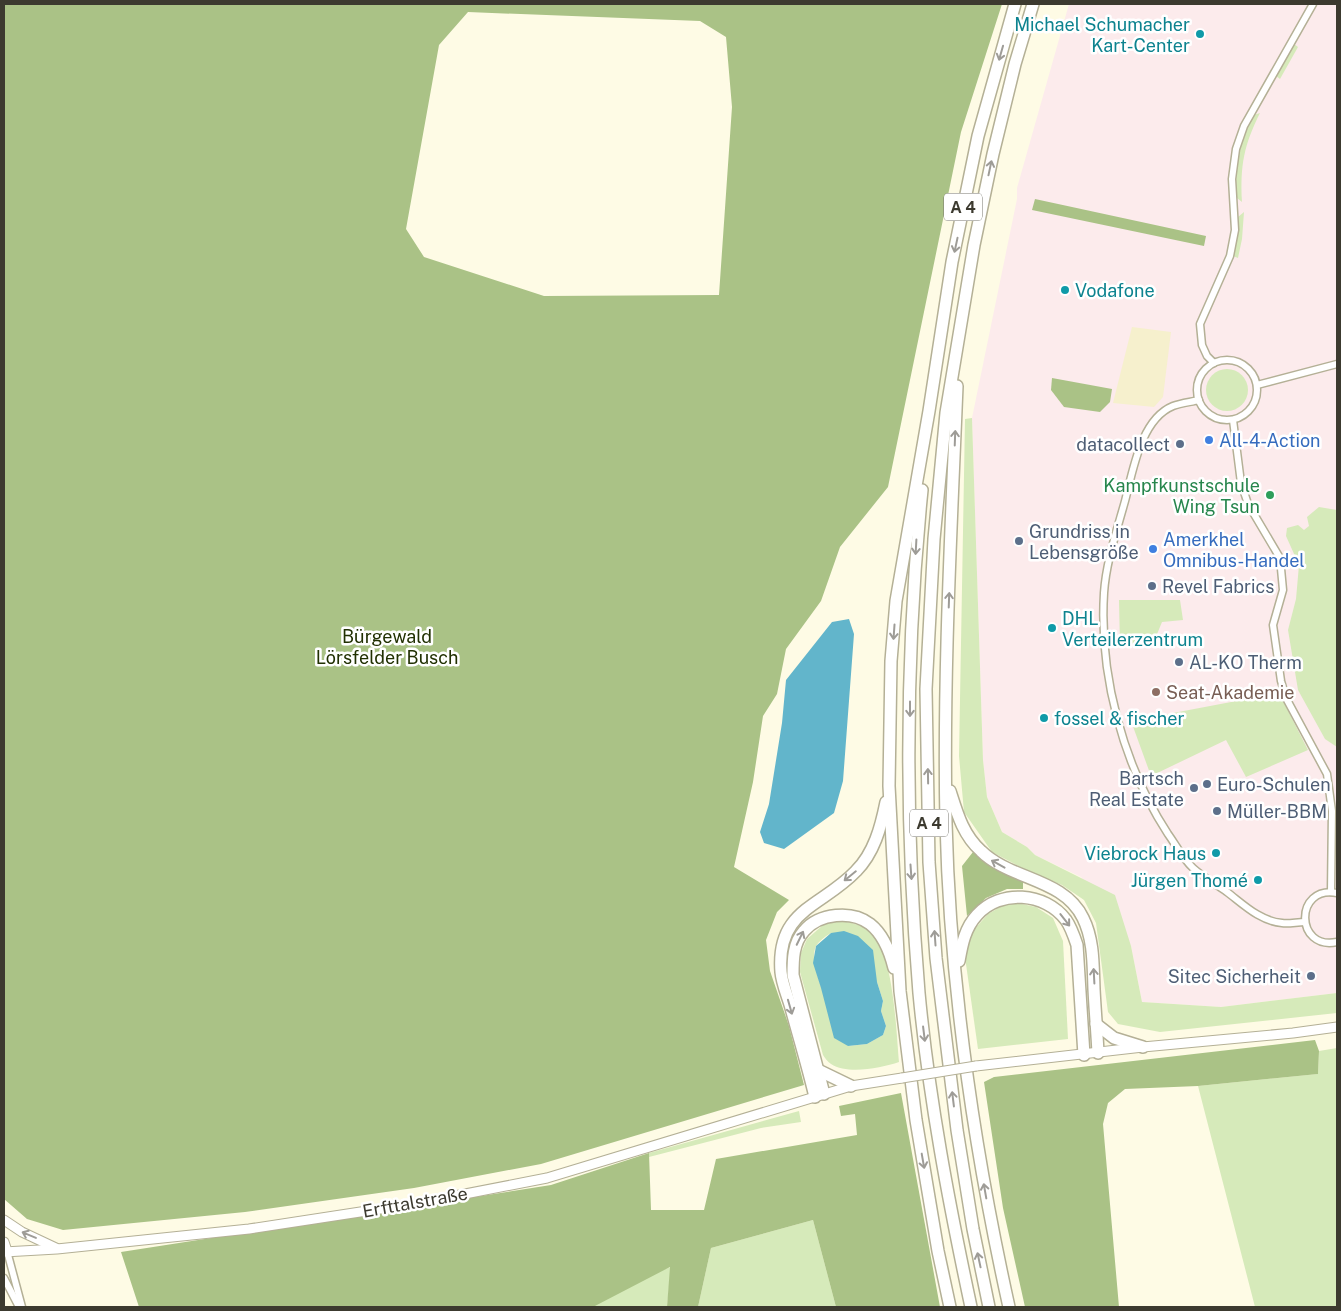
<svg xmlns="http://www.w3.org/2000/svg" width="1341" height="1311" viewBox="0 0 1341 1311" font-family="'Public Sans',sans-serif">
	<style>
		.commercial { fill: #fcebec }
		.built { fill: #f6f0cd }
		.green { fill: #d6eaba; fill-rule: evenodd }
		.forest { fill: #aac286; fill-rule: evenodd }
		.water { fill: #62b5cb }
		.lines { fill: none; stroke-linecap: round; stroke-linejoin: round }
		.street-casing { stroke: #b4b096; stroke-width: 9 }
		.secondary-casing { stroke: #b4b096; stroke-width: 11 }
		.highway-casing { stroke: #b4b096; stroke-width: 14 }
		.street { stroke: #fff; stroke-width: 6 }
		.secondary { stroke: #fff; stroke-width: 9 }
		.highway { stroke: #fff; stroke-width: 11 }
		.secondary-bridge-casing { stroke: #b4b096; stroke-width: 11; stroke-linecap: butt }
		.secondary-bridge { stroke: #fff; stroke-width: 9 }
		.oneway { stroke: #9e9c97 }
		.culture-dot { fill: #0f9aa8; stroke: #fff; stroke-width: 2 }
		.shop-dot { fill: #3f7fe0; stroke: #fff; stroke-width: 2 }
		.service-dot { fill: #5c6f8a; stroke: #fff; stroke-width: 2 }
		.leisure-dot { fill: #2e9e5b; stroke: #fff; stroke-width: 2 }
		.education-dot { fill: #8d6e63; stroke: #fff; stroke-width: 2 }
		.labels { text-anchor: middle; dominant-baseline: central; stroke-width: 5; stroke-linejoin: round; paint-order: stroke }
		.shield { fill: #fff; stroke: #76756d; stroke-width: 1 }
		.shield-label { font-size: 16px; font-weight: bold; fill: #3c3a2f }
		.culture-label { font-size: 18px; fill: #0d838f; stroke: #fff; text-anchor: end }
		.shop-label { font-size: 18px; fill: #366cbe; stroke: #fff; text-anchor: start }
		.service-label { font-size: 18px; fill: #4e5e75; stroke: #fff; text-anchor: start }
		.leisure-label { font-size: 18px; fill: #27864d; stroke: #fff; text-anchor: end }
		.park-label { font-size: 18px; fill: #213002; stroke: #fff }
		.education-label { font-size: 18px; fill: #785e54; stroke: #fff; text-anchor: start }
		.street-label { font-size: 18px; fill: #3c3a2f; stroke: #fff }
	</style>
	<rect width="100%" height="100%" fill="#fefbe5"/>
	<!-- commercial -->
	<polygon class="commercial" points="1069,4 1337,4 1337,993 1221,1007 1142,1002 1131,946 1081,877 1035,855 1027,847 1002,832 987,797 983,760 972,418 1017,199 1017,188"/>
	<!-- built -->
	<polygon class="built" points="1132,327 1171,332 1163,397 1154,407 1113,403"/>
	<!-- green -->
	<g class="green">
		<polygon points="1294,44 1298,47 1280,79 1276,76"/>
		<path d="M 1260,113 C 1244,145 1240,165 1242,202 L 1237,198 C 1234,167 1239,143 1254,115 Z"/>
		<polygon points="1244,212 1242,239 1238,258 1233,256 1238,231 1238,217"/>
		<circle cx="1227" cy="390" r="21"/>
		<polygon points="972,418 983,760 987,797 1002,832 1027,847 1035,855 1115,895 1131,946 1142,1002 1221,1007 1337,993 1337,1013 1160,1032 1118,1024 1108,1012 1096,923 1084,900 1062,885 1028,871 992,852 964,812 959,756 965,419"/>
		<polygon points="1319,507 1337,510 1337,747 1325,739 1298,690 1288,630 1296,599 1299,565 1286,536 1287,528 1298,525 1304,530 1309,526 1307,517"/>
		<polygon points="1119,600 1180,600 1183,620 1162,622 1155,639 1120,646"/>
		<polygon points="1279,693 1308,750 1246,777 1226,740 1151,776 1131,721"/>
		<polygon points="1017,903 1036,907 1053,918 1063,941 1068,1039 978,1049 965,957 972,932 988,914 1002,906"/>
		<path d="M 839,921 C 849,922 859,924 868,930 C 894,947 896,1031 899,1062 C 881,1068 848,1075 831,1064 C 828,1062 825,1058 823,1055 L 800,972 L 801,953 L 807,939 L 823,925 ZM 831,933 L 877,982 L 883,1001 L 881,1011 L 886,1026 L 883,1035 L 867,1044 L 848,1046 C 839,1025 806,967 816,946 C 819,941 826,936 831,933 Z"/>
		<polygon points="1337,1048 1337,1307 1255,1307 1198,1086 1318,1074 1319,1051"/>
		<polygon points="799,1111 801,1122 761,1128 649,1157 649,1153"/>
		<polygon points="813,1220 836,1307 698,1307 711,1248"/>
		<polygon points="671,1267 667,1307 557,1307"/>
	</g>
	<!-- forest -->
	<g class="forest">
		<path d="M 4,4 L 1002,4 L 961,132 L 888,487 L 840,547 L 821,601 L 786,649 L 777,694 L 763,716 L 753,782 L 734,867 L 789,900 L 777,912 L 766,940 L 770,971 L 789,1026 L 804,1085 L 541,1164 L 414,1188 L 245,1212 L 63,1230 L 27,1219 L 4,1199 ZM 468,12 L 700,21 L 726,37 L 732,107 L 719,295 L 544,296 L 424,257 L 406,229 L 439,45 Z"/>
		<polygon points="1035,199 1206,236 1204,246 1032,210"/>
		<polygon points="1052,378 1112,389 1110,402 1100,412 1064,407 1051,390"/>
		<polygon points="973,852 999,871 1023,882 1023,889 1007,889 986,898 967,916 962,866"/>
		<polygon points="1315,1040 1319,1051 1318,1074 1198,1086 1125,1089 1108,1103 1103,1124 1119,1307 1025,1307 1003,1208 984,1082 994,1077"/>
		<polygon points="901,1093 940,1307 836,1307 813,1220 711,1248 698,1307 667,1307 670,1267 593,1307 139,1307 121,1252 551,1185 649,1153 651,1210 704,1210 716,1159 857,1135 855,1114 841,1116 839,1106"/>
	</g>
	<!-- water -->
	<g class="water">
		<polygon points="849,619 854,634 843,781 834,813 784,849 764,843 760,832 769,804 782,723 786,680 832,622"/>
		<polygon points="844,931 858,936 873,950 877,982 883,1001 881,1011 886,1026 883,1035 867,1044 848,1046 834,1038 821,988 813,963 816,946 831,933"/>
	</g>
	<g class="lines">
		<defs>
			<g id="street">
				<circle cx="1227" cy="390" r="30"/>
				<polyline points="1214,363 1207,356 1202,345 1200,324 1230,256 1235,230 1232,179 1236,149 1244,126 1313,4"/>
				<polyline points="1257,385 1337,364"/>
				<path d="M 1199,400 C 1191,402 1181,403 1173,406 C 1141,419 1133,470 1125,501 C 1117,530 1106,562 1104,593 C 1099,675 1123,765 1168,834 C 1176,845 1183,859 1193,868 C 1203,877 1216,884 1227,892 C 1244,905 1260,921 1282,923 C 1289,924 1297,922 1305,922"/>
				<polyline points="1233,420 1241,483 1248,504 1280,558 1283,590 1273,625 1281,681 1286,698 1327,774 1332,811 1331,892"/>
				<path d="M 1337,893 C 1294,885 1295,951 1337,942"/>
				<polyline points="7,1251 22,1307"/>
				<polyline points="4,1278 19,1307"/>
			</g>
			<g id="secondary">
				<polyline points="976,1066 1143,1047 1293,1033 1337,1027"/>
				<polyline points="4,1220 22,1232 56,1248"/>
				<polyline points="4,1242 7,1251"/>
				<polyline points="4,1252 57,1249 249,1229 419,1203 547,1178 851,1086 902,1078"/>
			</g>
			<g id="highway">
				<path d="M 957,386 C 951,532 943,678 946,823 C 950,986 974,1149 1009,1307"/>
				<path d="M 922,490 C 905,657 905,826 919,993 C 929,1099 949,1204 971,1307"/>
				<path d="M 950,791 C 957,813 963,835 981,851 C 1010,880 1064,878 1083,918 C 1094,940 1093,965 1094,989 C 1095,1010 1097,1032 1098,1053"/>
				<path d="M 959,961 C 962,944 965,928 977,915 C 1000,889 1045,892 1066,920 C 1071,927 1074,936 1077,945 L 1084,1055"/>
				<polyline points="1096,1024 1114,1038 1143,1047"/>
				<polyline points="818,1070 851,1086"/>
				<path d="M 824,1094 L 793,975 C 793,960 793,943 804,931 C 819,913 852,910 870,924 C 884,935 890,952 894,968"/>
				<path d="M 815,1097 C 808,1067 799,1038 791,1008 C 788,997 782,984 781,972 C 776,909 822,907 856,871 C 874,853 881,827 886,802"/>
				<polyline points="950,1307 938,1251 916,1120 900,991 889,786 891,661 896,601 929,411 952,262 978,136 1015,4"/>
				<polyline points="989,1307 973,1229 957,1130 936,958 929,862 926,689 934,539 946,413 974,245 993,154 1015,64 1033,4"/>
			</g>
		</defs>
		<!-- street casing -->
		<use href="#street" class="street-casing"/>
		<!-- secondary casing -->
		<use href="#secondary" class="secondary-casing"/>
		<!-- highway casing -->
		<use href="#highway" class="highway-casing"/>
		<!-- street -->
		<use href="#street" class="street"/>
		<!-- secondary -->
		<use href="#secondary" class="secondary"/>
		<!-- highway -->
		<use href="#highway" class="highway"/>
		<defs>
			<polyline id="secondary-bridge" points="902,1078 976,1066"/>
		</defs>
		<!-- secondary-bridge casing -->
		<use href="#secondary-bridge" class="secondary-bridge-casing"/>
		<!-- secondary-bridge -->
		<use href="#secondary-bridge" class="secondary-bridge"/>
	</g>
	<!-- one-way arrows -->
	<defs><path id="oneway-shaft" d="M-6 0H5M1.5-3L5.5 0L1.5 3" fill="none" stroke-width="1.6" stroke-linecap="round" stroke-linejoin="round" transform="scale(1.25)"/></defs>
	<g class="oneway">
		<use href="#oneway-shaft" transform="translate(1001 53) rotate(106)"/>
		<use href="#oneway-shaft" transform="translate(990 168) rotate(-78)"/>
		<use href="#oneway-shaft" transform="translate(956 245) rotate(102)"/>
		<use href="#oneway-shaft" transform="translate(955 438) rotate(-88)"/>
		<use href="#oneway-shaft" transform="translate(916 547) rotate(93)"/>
		<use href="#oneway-shaft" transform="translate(949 600) rotate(-88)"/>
		<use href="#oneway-shaft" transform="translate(894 632) rotate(94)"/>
		<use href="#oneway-shaft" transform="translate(910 709) rotate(90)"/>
		<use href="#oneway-shaft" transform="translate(928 776) rotate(-91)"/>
		<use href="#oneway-shaft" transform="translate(998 864) rotate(-151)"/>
		<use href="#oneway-shaft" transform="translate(911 872) rotate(86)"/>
		<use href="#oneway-shaft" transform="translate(850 876) rotate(141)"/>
		<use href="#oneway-shaft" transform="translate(1065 920) rotate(52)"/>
		<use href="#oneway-shaft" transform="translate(800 938) rotate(-64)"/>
		<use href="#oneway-shaft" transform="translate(935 938) rotate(-94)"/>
		<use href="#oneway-shaft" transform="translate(1094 976) rotate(-93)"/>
		<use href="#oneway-shaft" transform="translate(790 1007) rotate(74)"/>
		<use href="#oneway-shaft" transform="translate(924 1034) rotate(83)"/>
		<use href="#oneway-shaft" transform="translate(953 1099) rotate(-97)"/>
		<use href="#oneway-shaft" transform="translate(923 1161) rotate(80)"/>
		<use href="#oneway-shaft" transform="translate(985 1191) rotate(-100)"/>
		<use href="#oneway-shaft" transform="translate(29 1235) rotate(-157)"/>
		<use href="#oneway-shaft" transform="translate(979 1260) rotate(-102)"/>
	</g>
	<!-- markers -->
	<g class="culture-dot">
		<circle cx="1200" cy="34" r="5"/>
		<circle cx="1065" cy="290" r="5"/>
		<circle cx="1052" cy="628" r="5"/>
		<circle cx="1044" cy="718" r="5"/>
		<circle cx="1216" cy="853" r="5"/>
		<circle cx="1258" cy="880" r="5"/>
	</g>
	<g class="shop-dot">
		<circle cx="1209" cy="440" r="5"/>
		<circle cx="1153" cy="549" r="5"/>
	</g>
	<g class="service-dot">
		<circle cx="1180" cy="444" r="5"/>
		<circle cx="1019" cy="541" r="5"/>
		<circle cx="1152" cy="586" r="5"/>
		<circle cx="1179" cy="662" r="5"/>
		<circle cx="1207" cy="784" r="5"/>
		<circle cx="1194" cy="788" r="5"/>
		<circle cx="1217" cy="811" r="5"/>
		<circle cx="1311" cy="976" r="5"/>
	</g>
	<circle class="leisure-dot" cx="1270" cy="495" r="5"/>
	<circle class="education-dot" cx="1156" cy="692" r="5"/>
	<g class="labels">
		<!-- shield labels -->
		<g class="shield">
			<rect x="944" y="193.5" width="38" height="27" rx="4"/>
			<rect x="910" y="809.5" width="38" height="27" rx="4"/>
		</g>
		<g class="shield-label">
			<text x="963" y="207">A 4</text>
			<text x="929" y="823">A 4</text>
		</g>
		<!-- culture labels -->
		<g class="culture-label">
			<text x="1190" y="24">Michael Schumacher<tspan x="1190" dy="21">Kart-Center</tspan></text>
			<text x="1075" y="290" text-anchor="start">Vodafone</text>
			<text x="1062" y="618" text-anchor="start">DHL<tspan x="1062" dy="21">Verteilerzentrum</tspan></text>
			<text x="1054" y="718" text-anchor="start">fossel &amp; fischer</text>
			<text x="1206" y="853">Viebrock Haus</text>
			<text x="1248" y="880">Jürgen Thomé</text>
		</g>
		<!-- shop labels -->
		<g class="shop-label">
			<text x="1219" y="440">All-4-Action</text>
			<text x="1163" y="539">Amerkhel<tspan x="1163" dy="21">Omnibus-Handel</tspan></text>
		</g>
		<!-- service labels -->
		<g class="service-label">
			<text x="1170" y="444" text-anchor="end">datacollect</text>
			<text x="1029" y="531">Grundriss in<tspan x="1029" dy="21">Lebensgröße</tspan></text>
			<text x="1162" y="586">Revel Fabrics</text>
			<text x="1189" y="662">AL-KO Therm</text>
			<text x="1184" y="778" text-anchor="end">Bartsch<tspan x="1184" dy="21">Real Estate</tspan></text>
			<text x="1217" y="784">Euro-Schulen</text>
			<text x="1227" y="811">Müller-BBM</text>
			<text x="1301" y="976" text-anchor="end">Sitec Sicherheit</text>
		</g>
		<!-- leisure labels -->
		<g class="leisure-label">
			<text x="1260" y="485">Kampfkunstschule<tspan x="1260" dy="21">Wing Tsun</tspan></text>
		</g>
		<!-- park labels -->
		<g class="park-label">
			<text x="387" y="636">Bürgewald<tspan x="387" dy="21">Lörsfelder Busch</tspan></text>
		</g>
		<!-- education labels -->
		<g class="education-label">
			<text x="1166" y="692">Seat-Akademie</text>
		</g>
		<!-- street labels -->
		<g class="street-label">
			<text transform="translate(415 1202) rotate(-10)">Erfttalstraße</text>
		</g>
	</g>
	<!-- border -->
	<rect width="1341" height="1311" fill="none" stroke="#3c3a2f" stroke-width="10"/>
</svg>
